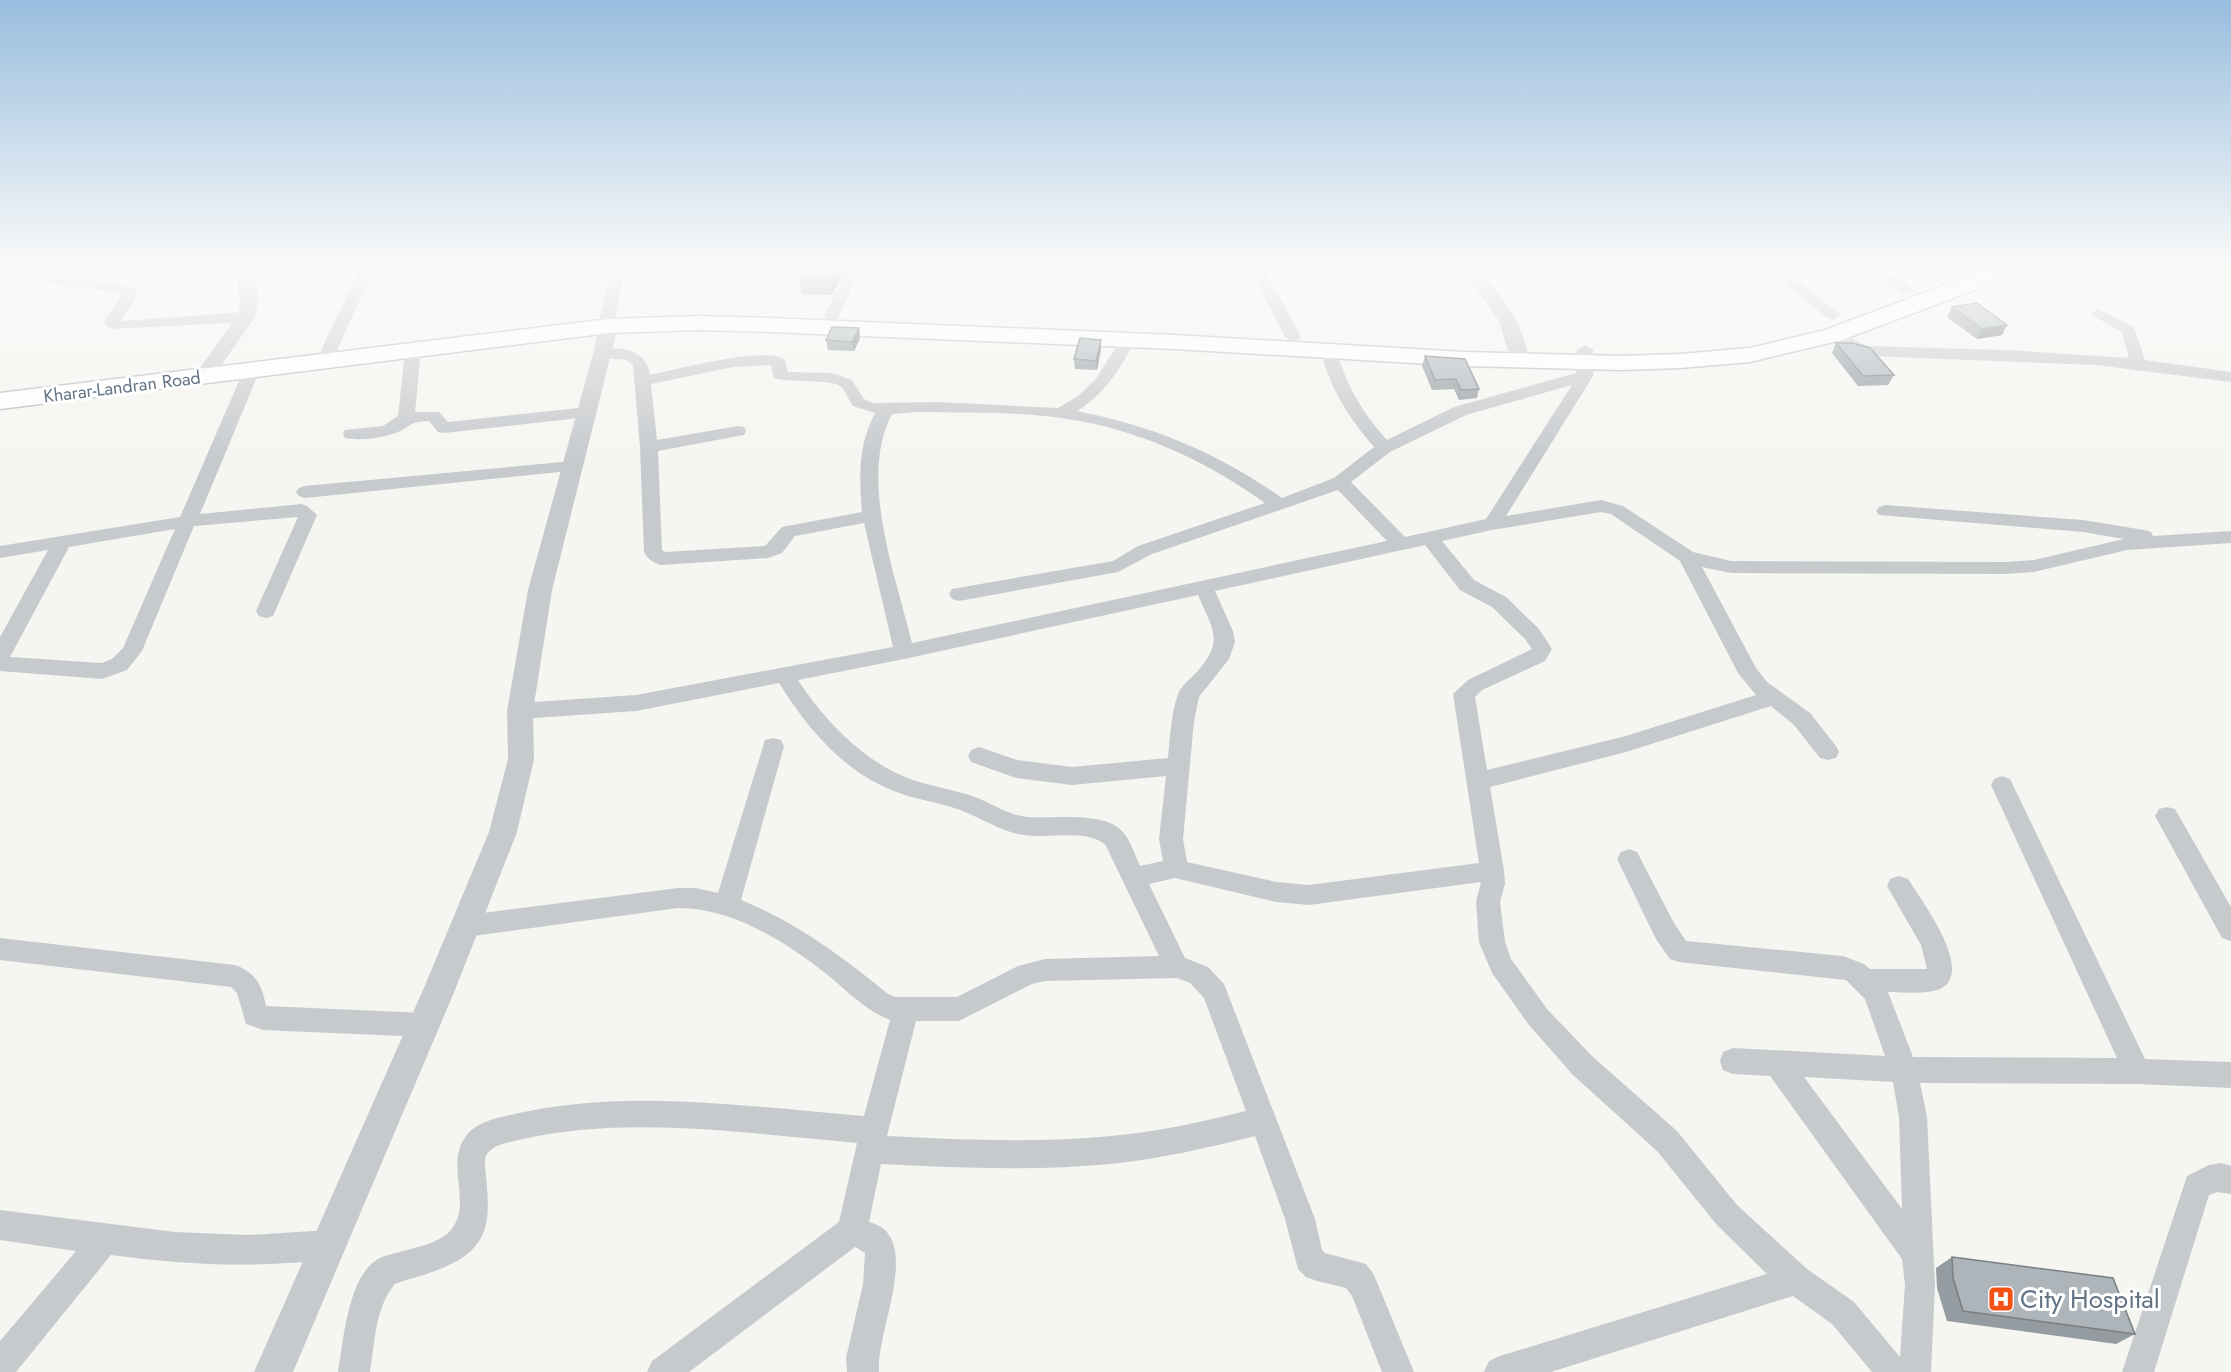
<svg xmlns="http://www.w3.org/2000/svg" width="2231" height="1372" viewBox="0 0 2231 1372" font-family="Jost,sans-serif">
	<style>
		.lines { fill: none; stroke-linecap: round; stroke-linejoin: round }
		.trunk-casing { stroke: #b8bbbe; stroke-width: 3 }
		.minor { fill: #c7cacd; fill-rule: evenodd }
		.tertiary { fill: #c7cacd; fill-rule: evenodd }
		.trunk { fill: #fff; fill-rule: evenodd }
		.wall { fill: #959ca1 }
		.shaded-wall { fill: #797f83 }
		.building { fill: #adb5bb; stroke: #797f83; stroke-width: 1.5 }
		.labels { text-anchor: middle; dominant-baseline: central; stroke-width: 6; stroke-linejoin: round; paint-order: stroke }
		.far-street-label { font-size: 18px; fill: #617385; stroke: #fff }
		.near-poi-label { font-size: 26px; fill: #617385; stroke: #fff; text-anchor: start }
	</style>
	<rect width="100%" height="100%" fill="#f5f5f1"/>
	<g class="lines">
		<defs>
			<polygon id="trunk" points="1986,268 2014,268 2011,273 1977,289 1842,340 1750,362 1680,368 1621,370 1464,366 1175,349 770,332 698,330 609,333 0,409 0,393 609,319 698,316 770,318 1175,335 1464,352 1621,356 1680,354 1750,348 1825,330 1961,279"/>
		</defs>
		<!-- trunk casing -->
		<use href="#trunk" class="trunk-casing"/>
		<!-- minor -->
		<g class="minor">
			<polygon points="63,268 78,268 68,278 118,283 135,288 137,295 121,321 246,312 254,317 246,322 111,329 105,324 105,320 123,293 50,284 48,281"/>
			<polygon points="360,268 374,268 337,350 335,353 323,353 321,350"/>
			<polygon points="611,268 625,268 616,316 608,321 600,316"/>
			<polygon points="848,268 862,268 837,319 827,319 824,316"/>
			<polygon points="1125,268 1142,268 1135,272 1127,271"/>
			<polygon points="1250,268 1264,268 1301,337 1298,340 1293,342 1285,337"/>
			<polygon points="1765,268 1780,268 1841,315 1833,320 1828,318"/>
			<polygon points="1867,268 1883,268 1914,290 1912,293 1902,293"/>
			<polygon points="1915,268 1931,268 1943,278 1936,282 1931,281"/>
			<path d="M 2098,309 L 2134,327 L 2145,360 L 2231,372 L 2231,382 L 2096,365 L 1868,356 L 1847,350 L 1825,335 L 1828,332 C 1841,328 1855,343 1868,346 L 2005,350 L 2129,358 L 2122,332 L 2090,314 Z"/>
			<path d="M 1127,336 L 1135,341 C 1120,369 1104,395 1077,411 C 1156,427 1216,452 1282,498 L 1334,478 L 1374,447 C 1348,417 1330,388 1320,349 L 1322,346 L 1334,346 L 1336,349 C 1346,385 1362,412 1387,440 L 1454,407 L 1576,373 L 1577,350 L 1585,345 L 1593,350 L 1593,376 L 1506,516 L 1601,500 L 1623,506 L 1693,552 L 1731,561 L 2005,562 L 2034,560 L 2124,539 L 2083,532 L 1879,515 L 1876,511 L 1879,507 L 1885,505 L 2083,520 L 2144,530 L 2151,532 L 2153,536 L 2231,531 L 2231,543 L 2127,550 L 2034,572 L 2005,574 L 1731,573 L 1702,567 L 1756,668 L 1767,682 L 1810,713 L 1836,746 L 1839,752 L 1836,758 L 1828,760 L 1820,758 L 1794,725 L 1771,706 L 1626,752 L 1490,787 L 1504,871 L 1505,884 L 1500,902 L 1505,942 L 1511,959 L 1547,1009 L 1593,1057 L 1677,1131 L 1737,1205 L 1760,1226 L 1807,1269 L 1854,1302 L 1900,1357 L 1905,1285 L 1902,1259 L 1770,1076 L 1733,1074 L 1723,1070 L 1720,1061 L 1723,1052 L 1733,1048 L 1885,1056 L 1865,999 L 1846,980 L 1679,962 L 1670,959 L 1656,939 L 1617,859 L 1621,852 L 1629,849 L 1637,852 L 1674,923 L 1686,941 L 1843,956 L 1864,964 L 1870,969 L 1927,969 L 1921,945 L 1887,886 L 1890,879 L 1899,876 L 1908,879 C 1921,900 1976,972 1940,989 C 1925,995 1904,992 1888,992 L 1913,1057 L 2117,1058 L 1991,785 L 1994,779 L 2002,776 L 2010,779 L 2145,1059 L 2231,1062 L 2231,1088 L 2137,1084 L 1920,1083 L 1927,1117 L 1935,1285 L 1931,1372 L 1872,1372 L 1832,1324 L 1793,1296 L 1551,1372 L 1484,1372 L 1489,1361 L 1500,1356 L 1767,1274 L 1717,1225 L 1657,1151 L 1573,1075 L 1529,1025 L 1492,973 L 1479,942 L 1476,902 L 1481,882 L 1309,905 L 1276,902 L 1175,878 L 1149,884 L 1185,958 L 1208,967 L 1224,984 L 1315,1219 L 1322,1250 L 1325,1253 L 1366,1264 L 1374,1275 L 1414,1372 L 1382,1372 L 1352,1296 L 1346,1288 L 1317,1281 L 1306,1277 L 1298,1269 L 1285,1219 L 1255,1136 C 1207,1148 1159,1159 1111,1164 C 1034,1171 958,1168 881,1164 L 869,1222 C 875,1224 881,1226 885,1230 C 914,1259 876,1335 879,1372 L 847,1372 L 846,1358 L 863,1284 L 865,1253 L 855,1247 L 689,1372 L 647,1372 L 652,1361 L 839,1222 L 857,1143 C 747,1134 632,1115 523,1139 C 512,1142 491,1144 486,1156 C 485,1156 485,1164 485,1165 C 490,1219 495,1249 435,1271 C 422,1276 408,1279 395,1284 C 375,1307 375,1343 370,1372 L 338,1372 C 343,1342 348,1280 375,1261 C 381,1256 392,1254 400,1252 C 416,1247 438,1244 450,1231 C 474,1205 444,1165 466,1136 C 475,1123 496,1118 510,1115 C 625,1087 748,1107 864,1116 L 890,1020 C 862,1009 843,986 820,969 C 779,938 730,908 678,908 L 466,937 L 457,934 L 454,926 L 457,918 L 466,915 L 678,888 L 696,888 L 718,893 L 765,740 L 773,738 L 781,740 L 784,746 L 741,900 C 796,922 842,956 888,994 L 895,997 L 957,997 L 1018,966 L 1045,959 L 1159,956 L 1105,844 C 1083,829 1050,839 1024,835 C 1001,832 982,818 960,810 C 939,802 916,800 894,791 C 844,772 807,728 779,683 L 636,711 L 520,719 L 512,717 L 509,711 L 512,705 L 520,703 L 636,695 L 893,647 L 864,523 L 795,536 L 782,553 L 768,558 L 661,565 C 653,563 648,559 644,552 L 640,447 L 633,365 L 626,360 L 597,357 L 595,354 L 597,351 C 619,345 647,349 650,375 C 674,370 768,345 785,360 L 788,372 L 832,373 L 852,380 L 864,399 L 873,403 L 939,402 L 1058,408 L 1078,396 L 1095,380 L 1122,338 ZM 771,365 L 774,378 C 791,383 829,379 840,386 C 846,390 848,400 853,406 L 875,413 C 858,445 859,477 862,512 L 782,527 L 765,546 L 665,552 L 662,550 L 658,451 L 738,436 L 744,435 L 746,431 L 744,427 L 738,426 L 657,440 L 651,384 L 733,367 ZM 1572,385 L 1486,519 L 1405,537 L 1351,482 L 1390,452 L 1466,415 ZM 916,412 C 964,413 1014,411 1061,418 C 1136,428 1205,460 1265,503 L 1138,546 L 1113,561 L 952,589 L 949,594 L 952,599 L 959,601 L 1118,572 L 1152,554 L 1338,490 L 1387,541 L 912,643 C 896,576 858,478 892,414 ZM 1601,512 L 1611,514 L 1680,561 L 1738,673 L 1756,695 L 1626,736 L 1487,770 L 1475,697 L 1482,690 L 1545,661 L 1552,649 L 1539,629 L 1506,597 L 1474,580 L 1442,541 L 1492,530 ZM 1425,545 L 1460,590 L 1492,607 L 1525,639 L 1532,649 L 1468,680 L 1453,694 L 1479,863 L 1309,885 L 1276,882 L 1187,862 L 1183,839 L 1194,721 L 1199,697 L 1229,659 L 1235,642 L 1233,631 L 1215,591 ZM 1198,595 C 1213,631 1225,640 1196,673 C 1190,679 1181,686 1178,694 C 1171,714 1170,737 1168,758 L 1072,767 L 1017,760 L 979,747 L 971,750 L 968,756 L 971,762 L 1016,778 L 1072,785 L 1166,776 L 1159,839 L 1163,861 L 1140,866 C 1135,856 1130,838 1121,830 C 1102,811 1052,819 1027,817 C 1007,815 990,802 972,796 C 951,789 930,786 910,779 C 863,761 825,721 798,680 L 904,659 ZM 1177,978 L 1190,983 L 1204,998 L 1246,1111 C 1201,1122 1156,1132 1111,1136 C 1036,1143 962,1140 887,1136 L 916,1021 L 959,1021 L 1032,984 L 1045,981 ZM 1804,1077 L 1893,1082 L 1899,1117 L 1902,1209 Z"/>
			<path d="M 413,346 L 421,351 L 415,412 L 439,412 L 448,422 L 588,407 L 596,412 L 588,417 L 444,433 L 438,432 L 429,421 C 407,422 414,425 398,432 C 383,438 360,441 345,438 L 343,434 L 345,430 L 383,426 L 398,416 L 405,351 Z"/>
			<path d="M 251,367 L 259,372 L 200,514 L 301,504 L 307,506 L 317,515 L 273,616 L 266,618 L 259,616 L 256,611 L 298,517 L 194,526 L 142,651 L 127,670 L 102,679 L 0,671 L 0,637 L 48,550 L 0,558 L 0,546 L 180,517 L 243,372 ZM 175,529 L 123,648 L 112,659 L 102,663 L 10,657 L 69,547 Z"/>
			<polygon points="573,461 579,462 582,466 579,470 305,498 299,496 296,492 299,488 305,486"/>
			<polygon points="2167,807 2175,809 2231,907 2231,941 2222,938 2155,816 2159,809"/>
			<path d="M 0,938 L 235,965 C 255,972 262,985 266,1006 L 424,1013 L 433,1016 L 437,1025 L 433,1034 L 424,1037 L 263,1030 L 246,1024 L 237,993 L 231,987 L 0,960 Z"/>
			<polygon points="2221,1163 2231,1166 2231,1194 2217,1192 2209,1195 2154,1372 2122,1372 2187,1176 2209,1165"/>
			<path d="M 0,1210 L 175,1232 L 248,1235 L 328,1230 L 339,1234 L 343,1245 L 339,1256 C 323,1262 305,1262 288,1263 C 229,1267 170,1263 111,1255 L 16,1372 L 0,1372 L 0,1341 L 76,1251 L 0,1240 Z"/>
		</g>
		<!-- tertiary -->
		<g class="tertiary">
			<polygon points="237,268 255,268 258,304 255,317 210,381 196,381 193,377 237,317 240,304"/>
			<path d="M 1459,268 L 1476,268 C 1502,295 1523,322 1529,360 L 1526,364 L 1512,364 L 1499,321 L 1487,303 Z"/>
			<path d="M 608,310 L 614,312 L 618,326 L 552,590 L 533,711 L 534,759 L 517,832 L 455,990 L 293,1372 L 254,1372 L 423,990 L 489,832 L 508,759 L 507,711 L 528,590 L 593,354 C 596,344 598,318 602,312 Z"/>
		</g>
		<!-- trunk -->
		<use href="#trunk" class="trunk"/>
	</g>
	<!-- wall -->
	<g class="wall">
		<polygon points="806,268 846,268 832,295 802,294 799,280"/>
		<polygon points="1952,307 2002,335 1977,339 1947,317"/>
		<polygon points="859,328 860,338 854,351 828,350 826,340"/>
		<polygon points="1101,340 1101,349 1097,370 1075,369 1074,359"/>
		<polygon points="1836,343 1894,375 1888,385 1858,386 1832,353"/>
		<polygon points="1425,356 1479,389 1477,398 1459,400 1454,389 1432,390 1422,366"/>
		<polygon points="1952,1257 2135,1334 2116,1344 1947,1321 1937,1288 1936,1268"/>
	</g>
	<!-- shaded-wall -->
	<g class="shaded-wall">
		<polygon points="836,268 846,268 832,295 829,281"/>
		<polygon points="2007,325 2002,335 1977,339 1982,329"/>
		<polygon points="859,328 860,338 854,351 852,342"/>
		<polygon points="1101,340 1101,349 1097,370 1096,361"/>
	</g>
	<!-- building -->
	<g class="building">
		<polygon points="806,268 836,268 829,281 799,280"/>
		<polygon points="1977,303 2007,325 1982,329 1952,307"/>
		<polygon points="832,327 859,328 852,342 826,340"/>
		<polygon points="1080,338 1101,340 1096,361 1074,359"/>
		<polygon points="1836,343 1852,343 1870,348 1894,375 1863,376"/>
		<polygon points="1425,356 1465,359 1479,389 1461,390 1456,379 1435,380"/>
		<polygon points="1952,1257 2113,1278 2135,1334 1963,1311 1953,1278"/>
	</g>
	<!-- sky -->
	<linearGradient id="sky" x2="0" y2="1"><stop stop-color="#98bdde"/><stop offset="0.58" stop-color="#fafaf9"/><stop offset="1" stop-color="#fafaf9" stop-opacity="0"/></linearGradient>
	<rect width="2231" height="460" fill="url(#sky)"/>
	<!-- icons -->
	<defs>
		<symbol id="hospital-square" viewBox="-11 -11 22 22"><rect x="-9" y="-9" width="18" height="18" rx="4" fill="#f25314" stroke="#fff"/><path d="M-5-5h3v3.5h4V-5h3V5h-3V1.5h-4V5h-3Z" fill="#fff"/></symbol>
	</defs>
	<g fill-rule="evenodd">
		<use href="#hospital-square" x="1986" y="1284" width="30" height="30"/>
	</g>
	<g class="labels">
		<!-- far-street labels -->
		<g class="far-street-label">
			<text transform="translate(122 387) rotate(-7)">Kharar-Landran Road</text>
		</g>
		<!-- near-poi labels -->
		<g class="near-poi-label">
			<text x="2020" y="1299">City Hospital</text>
		</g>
	</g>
</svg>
